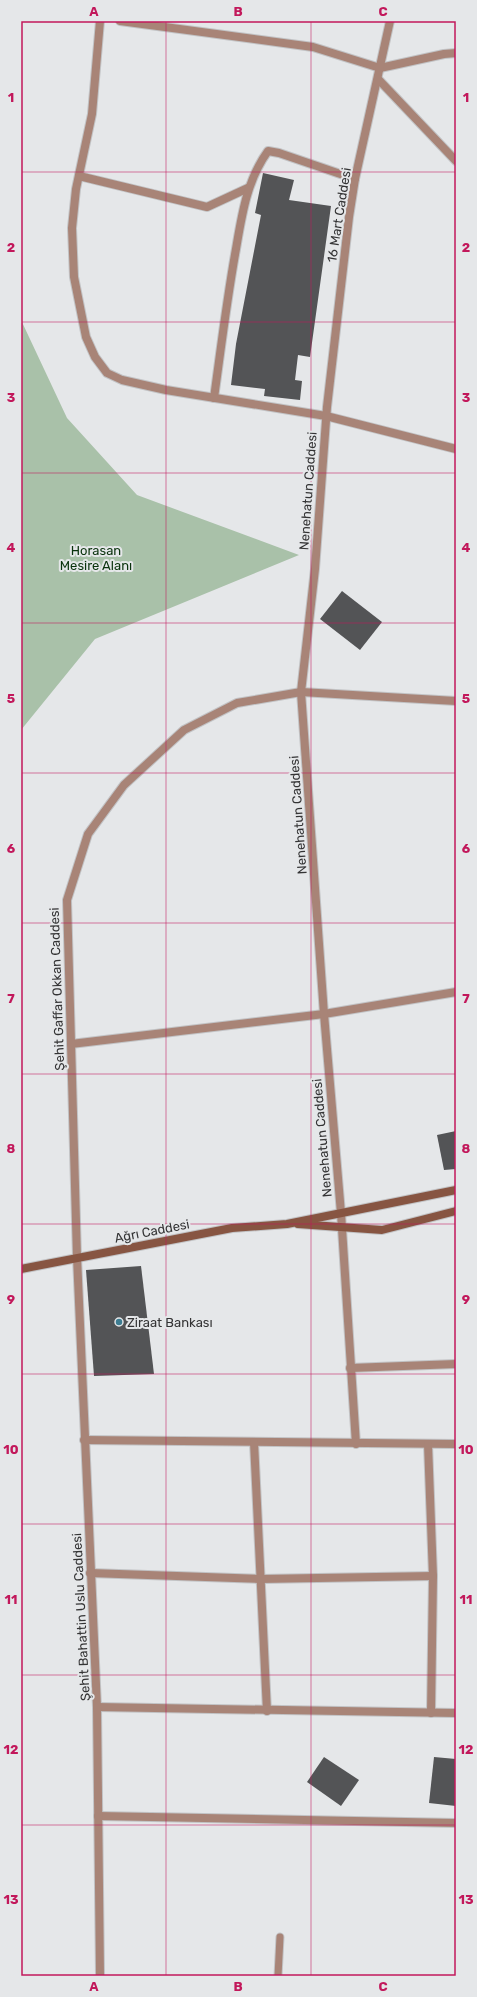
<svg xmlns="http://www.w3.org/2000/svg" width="477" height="1997" viewBox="0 0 477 1997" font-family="Rubik,sans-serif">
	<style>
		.green { fill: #a9c1a9 }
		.building { fill: #535456 }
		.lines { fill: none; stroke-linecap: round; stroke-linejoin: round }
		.service-casing { stroke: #c2c3c5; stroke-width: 9 }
		.minor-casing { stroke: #c2c3c5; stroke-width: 10 }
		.tertiary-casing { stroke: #c2c3c5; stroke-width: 10 }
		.secondary-casing { stroke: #c2c3c5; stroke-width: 10 }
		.service { stroke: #a88477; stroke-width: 7 }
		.minor { stroke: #a88477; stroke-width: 8 }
		.tertiary { stroke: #a88477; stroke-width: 8 }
		.secondary { stroke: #875542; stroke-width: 8 }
		.grid { fill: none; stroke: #c2185b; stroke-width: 1; stroke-opacity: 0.55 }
		.poi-dot { fill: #3d7c91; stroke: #e5e7e9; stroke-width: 1.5 }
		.labels { text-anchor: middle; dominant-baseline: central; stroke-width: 4; stroke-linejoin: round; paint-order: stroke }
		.street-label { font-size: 13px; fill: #343435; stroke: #e5e7e9 }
		.park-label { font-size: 13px; fill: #0a330d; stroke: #e5e7e9 }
		.poi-label { font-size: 13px; fill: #343435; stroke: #e5e7e9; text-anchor: start }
		.neatline { fill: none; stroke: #c2185b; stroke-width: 1.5 }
		.grid-label { font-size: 13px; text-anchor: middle; font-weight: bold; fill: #c2185b }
	</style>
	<rect width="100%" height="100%" fill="#e5e7e9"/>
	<!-- green -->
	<polygon class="green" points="21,320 67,418 137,495 299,555 95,639 21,730"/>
	<!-- building -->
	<g class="building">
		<polygon points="263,173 294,180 289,200 331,206 310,357 298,355 295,380 302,381 300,400 264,396 265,389 231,385 236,344 261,215 255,213"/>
		<polygon points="342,591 382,622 360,650 320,619"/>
		<polygon points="456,1131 456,1169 444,1170 437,1135"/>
		<polygon points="141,1266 154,1374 94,1376 86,1270"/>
		<polygon points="324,1757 359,1780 341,1806 307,1782"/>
		<polygon points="434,1757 456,1759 456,1806 429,1803"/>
	</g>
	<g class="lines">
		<defs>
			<polyline id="service" points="278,1976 280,1937"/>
			<g id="minor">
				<polyline points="100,21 92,114 76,189 72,228 74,277 86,337 95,357 107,373 122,380 166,390 326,416 456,449"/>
				<polyline points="120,21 313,47 380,68 444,54 456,53"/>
				<polyline points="378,79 456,161"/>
				<polyline points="79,176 207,207 248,188"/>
				<path d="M 214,398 C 221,348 227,298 236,249 C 242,214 247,180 268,151 L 279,153 L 355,179"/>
				<polyline points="71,1044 324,1014 456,992"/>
				<polyline points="341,1213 356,1444"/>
				<polyline points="350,1368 456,1364"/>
				<polyline points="84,1440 456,1444"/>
				<polyline points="254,1442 267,1711"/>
				<polyline points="428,1444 433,1576 431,1713"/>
				<polyline points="90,1573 260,1579 433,1576"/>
				<polyline points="97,1707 456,1713"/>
				<polyline points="98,1816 456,1823"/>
			</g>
			<g id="tertiary">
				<polyline points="341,1213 324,1014 301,692 315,569 327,407 349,217 355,179 390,21"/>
				<polyline points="100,1976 97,1707 77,1257 67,900 88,834 124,785 184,730 237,703 301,692 456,701"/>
			</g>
			<g id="secondary">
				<polyline points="298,1224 382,1230 456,1211"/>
				<polyline points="21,1269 232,1228 287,1224 456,1190"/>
			</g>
		</defs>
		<!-- service casing -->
		<use href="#service" class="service-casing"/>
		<!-- minor casing -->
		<use href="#minor" class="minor-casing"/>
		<!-- tertiary casing -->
		<use href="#tertiary" class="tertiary-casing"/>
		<!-- secondary casing -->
		<use href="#secondary" class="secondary-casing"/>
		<!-- service -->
		<use href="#service" class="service"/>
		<!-- minor -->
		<use href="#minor" class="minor"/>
		<!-- tertiary -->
		<use href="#tertiary" class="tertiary"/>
		<!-- secondary -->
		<use href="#secondary" class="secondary"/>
	</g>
	<!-- grid -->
	<path class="grid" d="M 166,21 L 166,1976M 311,21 L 311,1976M 21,172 L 456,172M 21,322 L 456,322M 21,473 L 456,473M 21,623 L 456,623M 21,773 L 456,773M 21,923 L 456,923M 21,1074 L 456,1074M 21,1224 L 456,1224M 21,1374 L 456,1374M 21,1524 L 456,1524M 21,1675 L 456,1675M 21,1825 L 456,1825"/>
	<!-- markers -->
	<circle class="poi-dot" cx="119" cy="1322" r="4"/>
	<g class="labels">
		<!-- street labels -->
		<g class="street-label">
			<text transform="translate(339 215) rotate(-81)">16 Mart Caddesi</text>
			<text transform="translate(308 491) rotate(-86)">Nenehatun Caddesi</text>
			<text transform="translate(298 815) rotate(-94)">Nenehatun Caddesi</text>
			<text transform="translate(57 989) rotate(-92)">Şehit Gaffar Okkan Caddesi</text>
			<text transform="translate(322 1138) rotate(-95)">Nenehatun Caddesi</text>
			<text transform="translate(152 1231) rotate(-11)">Ağrı Caddesi</text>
			<text transform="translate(81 1617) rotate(-93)">Şehit Bahattin Uslu Caddesi</text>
		</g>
		<!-- park labels -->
		<g class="park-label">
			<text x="96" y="550">Horasan<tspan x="96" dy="15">Mesire Alanı</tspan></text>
		</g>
		<!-- poi labels -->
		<g class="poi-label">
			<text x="127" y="1322">Ziraat Bankası</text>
		</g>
	</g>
	<!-- border -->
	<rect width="477" height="1997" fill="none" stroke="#e5e7e9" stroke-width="44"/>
	<rect x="22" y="22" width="433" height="1953" class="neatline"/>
	<g class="grid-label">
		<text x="94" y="16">A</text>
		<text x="238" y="16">B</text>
		<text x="383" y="16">C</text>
		<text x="11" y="102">1</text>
		<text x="466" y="102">1</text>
		<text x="11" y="252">2</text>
		<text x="466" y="252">2</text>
		<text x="11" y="402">3</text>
		<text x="466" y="402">3</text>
		<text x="11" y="552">4</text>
		<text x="466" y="552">4</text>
		<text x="11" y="703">5</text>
		<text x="466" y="703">5</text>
		<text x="11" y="853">6</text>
		<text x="466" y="853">6</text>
		<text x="11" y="1003">7</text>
		<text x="466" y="1003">7</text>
		<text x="11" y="1153">8</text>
		<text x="466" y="1153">8</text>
		<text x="11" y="1304">9</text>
		<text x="466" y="1304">9</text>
		<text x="11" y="1454">10</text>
		<text x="466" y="1454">10</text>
		<text x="11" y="1604">11</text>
		<text x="466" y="1604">11</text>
		<text x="11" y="1754">12</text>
		<text x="466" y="1754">12</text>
		<text x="11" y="1904">13</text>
		<text x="466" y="1904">13</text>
		<text x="94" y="1991">A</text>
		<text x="238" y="1991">B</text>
		<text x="383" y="1991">C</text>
	</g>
</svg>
